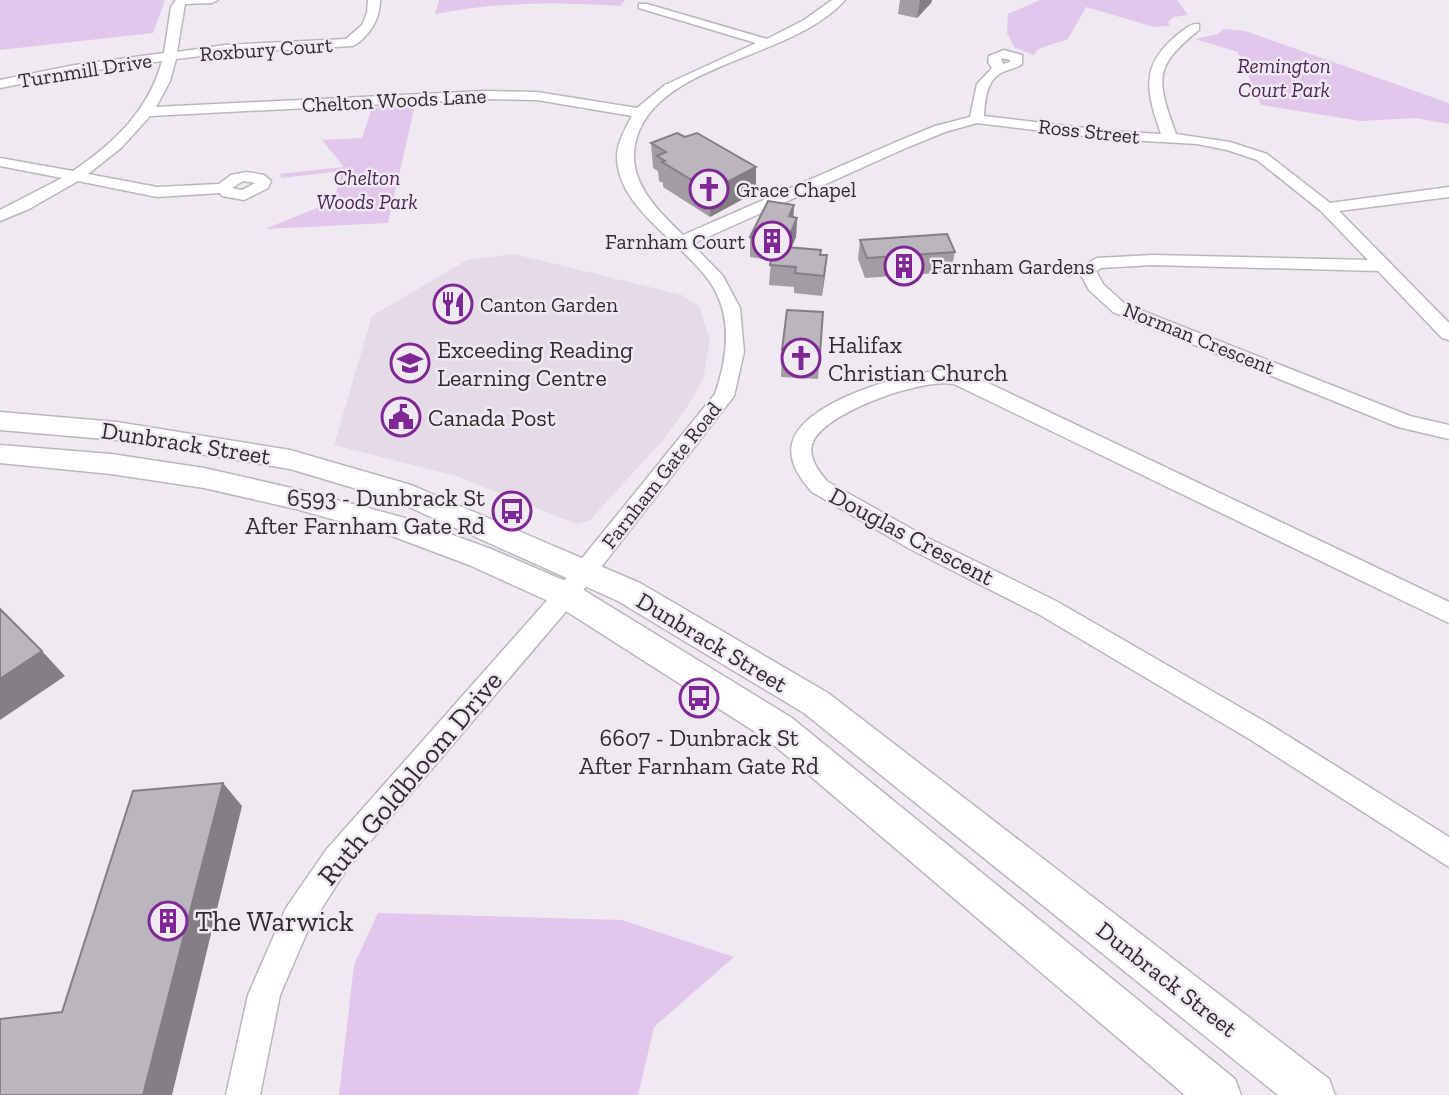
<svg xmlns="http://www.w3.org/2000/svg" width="1449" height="1095" viewBox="0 0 1449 1095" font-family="'Zilla Slab',serif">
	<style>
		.built { fill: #e5dbe8 }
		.green { fill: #e3c6eb }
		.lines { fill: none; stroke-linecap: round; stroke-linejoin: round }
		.minor-casing { stroke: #bbb5bc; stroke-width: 3 }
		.major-casing { stroke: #bbb5bc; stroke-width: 3 }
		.minor { fill: #fff; fill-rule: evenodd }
		.major { fill: #fff; fill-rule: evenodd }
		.wall { fill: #a19da3 }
		.shaded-wall { fill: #837f84 }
		.building { fill: #bbb6bd; stroke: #837f84; stroke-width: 2 }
		.labels { text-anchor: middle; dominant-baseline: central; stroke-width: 5; stroke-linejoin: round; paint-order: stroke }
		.far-street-label { font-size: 21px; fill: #2f2d2f; stroke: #efe9f1 }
		.far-park-label { font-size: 21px; font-style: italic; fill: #4f2359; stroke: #efe9f1 }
		.far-poi-label { font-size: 21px; fill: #2f2d2f; stroke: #efe9f1; text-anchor: start }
		.poi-label { font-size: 24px; fill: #2f2d2f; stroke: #efe9f1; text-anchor: start }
		.street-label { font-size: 24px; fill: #2f2d2f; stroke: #efe9f1 }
		.near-street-label { font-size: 28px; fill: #2f2d2f; stroke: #efe9f1 }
		.near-poi-label { font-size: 28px; fill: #2f2d2f; stroke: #efe9f1; text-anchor: start }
	</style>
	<rect width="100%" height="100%" fill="#efe9f1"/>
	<!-- built -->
	<polygon class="built" points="514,254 682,295 699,306 710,340 703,380 689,404 664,439 589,521 577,524 456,476 334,445 372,316 467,260"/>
	<!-- green -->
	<g class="green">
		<polygon points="0,0 165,0 153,33 0,50"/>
		<path d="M 439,0 L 625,0 L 620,6 C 558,2 497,2 435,14 Z"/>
		<polygon points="1040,0 1177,0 1188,15 1174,17 1168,22 1170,26 1154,27 1086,7 1068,39 1038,49 1034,55 1015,48 1007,33 1008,14"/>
		<polygon points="1224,29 1245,31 1449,103 1449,124 1416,118 1361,121 1261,105 1238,52 1195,39 1218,34"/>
		<polygon points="415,105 388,223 265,229 334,201 342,171 281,178 280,174 344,167 322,140 362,138 372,108"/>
		<polygon points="378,913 622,920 734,957 654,1027 638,1095 339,1095 354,965"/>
	</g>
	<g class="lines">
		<defs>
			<g id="minor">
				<path d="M 176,0 L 218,0 L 212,3 L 185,4 L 177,52 L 225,45 L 346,39 L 362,25 L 367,13 L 368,0 L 380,0 C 380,19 370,36 353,46 L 225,53 L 176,59 L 170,81 L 156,107 L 484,91 L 537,92 L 637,108 L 665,85 L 756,43 L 639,8 L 639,4 L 647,4 L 767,39 L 804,20 L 832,0 L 845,0 C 794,58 668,61 639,131 C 621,175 654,207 683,235 L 896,142 L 935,126 L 970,117 L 977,84 L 992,68 L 988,62 L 989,56 L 1004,50 L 1022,55 L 1022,64 C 1016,69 1008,69 1001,73 C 986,81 985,101 984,116 L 1110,131 L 1161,134 C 1147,93 1139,67 1176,36 C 1184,30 1190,23 1199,24 L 1199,30 C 1152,67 1157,81 1176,134 L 1230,142 L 1267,154 L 1330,203 L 1449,187 L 1449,197 L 1339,211 L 1449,323 L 1449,340 L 1442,338 L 1378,271 L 1153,265 L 1101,268 L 1096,271 L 1103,284 L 1125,304 L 1410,416 L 1449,425 L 1449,439 L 1398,427 L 1113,312 L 1089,290 L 1078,269 L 1097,258 L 1153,255 L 1368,260 L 1321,211 L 1257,160 L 1227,150 L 1197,144 L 1110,139 L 977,123 L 945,132 L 906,148 L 692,244 L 723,276 L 740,308 L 744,352 L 734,396 L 574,602 L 346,870 L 308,930 L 280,995 L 260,1095 L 226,1095 L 248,995 L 286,908 L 326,850 L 558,588 L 715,394 C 726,362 732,326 717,294 C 695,248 616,212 617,156 C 617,143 626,127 632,116 L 537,100 L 484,99 L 150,116 L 121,148 L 88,174 L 157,187 L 219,184 L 231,175 L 247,172 L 264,175 L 271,181 L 268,188 L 244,200 L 222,196 L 220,193 L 157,197 L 78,181 L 29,209 L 0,221 L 0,210 L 62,178 L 0,166 L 0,158 L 73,171 C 114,143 149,110 162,61 L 75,73 L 0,88 L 0,80 L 75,65 L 164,53 L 171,7 ZM 1001,58 L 1010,60 L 1010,62 L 1003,64 ZM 243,181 L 255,183 L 242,190 L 232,188 Z"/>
				<path d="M 944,370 L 986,382 L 1449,602 L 1449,623 L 954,384 C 922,378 833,410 815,438 C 805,453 817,470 828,482 L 926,537 L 1056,601 L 1269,724 L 1449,837 L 1449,867 L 1251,740 L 1040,615 L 910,549 L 812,492 C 801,480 788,462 792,444 C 802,401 905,373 944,370 Z"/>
			</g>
			<g id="major">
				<polygon points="0,412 117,422 290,450 411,485 640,583 828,693 1329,1079 1335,1095 1278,1095 804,713 618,601 391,499 290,469 117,440 0,430"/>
				<polygon points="0,445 111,454 204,468 296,489 409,519 491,549 577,586 792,718 1235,1079 1241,1095 1185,1095 768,740 555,604 469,565 392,536 296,509 204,488 111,474 0,463"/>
			</g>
		</defs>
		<!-- minor casing -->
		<use href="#minor" class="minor-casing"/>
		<!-- major casing -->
		<use href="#major" class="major-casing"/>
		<!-- minor -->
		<use href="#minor" class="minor"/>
		<!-- major -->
		<use href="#major" class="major"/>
	</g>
	<!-- wall -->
	<g class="wall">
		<polygon points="900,0 932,0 931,3 917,18 898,14"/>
		<polygon points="685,137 756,167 756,192 710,217 663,187 663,183 659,181 658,171 653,168 651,143"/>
		<polygon points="794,205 793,217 797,218 796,237 791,248 821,255 825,275 822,296 794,293 794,287 769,285 771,260 750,257 750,237"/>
		<polygon points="860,240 955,252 951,272 865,278 858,259"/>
		<polygon points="782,350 820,353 818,379 781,377"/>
	</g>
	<!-- shaded-wall -->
	<g class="shaded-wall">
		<polygon points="920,0 932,0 931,3 917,18"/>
		<polygon points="756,167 756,192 710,217 710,191"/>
		<polygon points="794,205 793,224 789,216"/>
		<polygon points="797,218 796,237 785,263 786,243"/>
		<polygon points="827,255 825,275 822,296 824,276"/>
		<polygon points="42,651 65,676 0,720 0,679"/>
		<polygon points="223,783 242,806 172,1095 143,1095"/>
	</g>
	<!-- building -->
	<g class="building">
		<polygon points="677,133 685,137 697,133 756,167 710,191 662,162 665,161 657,156 666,152 651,143"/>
		<polygon points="768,201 794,205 789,216 797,218 786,243 750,237"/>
		<polygon points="947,234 955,252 867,258 860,240"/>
		<polygon points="774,246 821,250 820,255 827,255 824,276 795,273 796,267 770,265"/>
		<polygon points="787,310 823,312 820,353 782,350"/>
		<polygon points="0,609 42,651 0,679"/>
		<polygon points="223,783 143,1095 0,1095 0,1019 62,1012 133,791"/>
	</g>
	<!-- icons -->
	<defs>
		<symbol id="church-ring" viewBox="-11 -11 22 22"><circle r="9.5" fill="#efe9f1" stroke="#7f2794" stroke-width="1.5"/><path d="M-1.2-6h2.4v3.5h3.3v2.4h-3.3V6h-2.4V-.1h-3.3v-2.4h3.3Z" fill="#7f2794"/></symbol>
		<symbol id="building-ring" viewBox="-11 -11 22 22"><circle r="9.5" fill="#efe9f1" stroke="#7f2794" stroke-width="1.5"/><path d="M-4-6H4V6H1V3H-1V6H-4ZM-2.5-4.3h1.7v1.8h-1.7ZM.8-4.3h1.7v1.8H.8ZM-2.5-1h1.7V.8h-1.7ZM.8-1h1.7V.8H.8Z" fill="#7f2794"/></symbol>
		<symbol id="restaurant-ring" viewBox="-11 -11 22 22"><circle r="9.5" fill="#efe9f1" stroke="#7f2794" stroke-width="1.5"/><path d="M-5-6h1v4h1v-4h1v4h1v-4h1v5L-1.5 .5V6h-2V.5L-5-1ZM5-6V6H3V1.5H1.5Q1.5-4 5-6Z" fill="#7f2794"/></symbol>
		<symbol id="school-ring" viewBox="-11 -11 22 22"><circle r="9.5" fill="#efe9f1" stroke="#7f2794" stroke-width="1.5"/><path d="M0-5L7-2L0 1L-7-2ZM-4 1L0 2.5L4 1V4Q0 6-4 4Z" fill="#7f2794"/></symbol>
		<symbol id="civic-ring" viewBox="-11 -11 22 22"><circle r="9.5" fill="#efe9f1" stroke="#7f2794" stroke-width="1.5"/><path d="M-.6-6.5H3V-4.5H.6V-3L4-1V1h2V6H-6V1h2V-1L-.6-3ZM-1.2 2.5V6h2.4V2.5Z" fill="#7f2794"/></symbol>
		<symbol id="bus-ring" viewBox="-11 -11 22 22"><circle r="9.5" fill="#efe9f1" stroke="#7f2794" stroke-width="1.5"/><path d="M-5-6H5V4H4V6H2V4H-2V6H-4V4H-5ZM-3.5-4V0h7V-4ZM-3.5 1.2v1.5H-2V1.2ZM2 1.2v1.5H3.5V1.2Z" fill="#7f2794"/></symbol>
	</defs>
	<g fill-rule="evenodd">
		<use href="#church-ring" x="687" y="167" width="44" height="44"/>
		<use href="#building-ring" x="750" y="219" width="44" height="44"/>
		<use href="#building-ring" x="882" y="244" width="44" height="44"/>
		<use href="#restaurant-ring" x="431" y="282" width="44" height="44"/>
		<use href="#church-ring" x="779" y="336" width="44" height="44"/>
		<use href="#school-ring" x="388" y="341" width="44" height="44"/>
		<use href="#civic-ring" x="379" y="395" width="44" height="44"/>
		<use href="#bus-ring" x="490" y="489" width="44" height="44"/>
		<use href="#bus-ring" x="677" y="676" width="44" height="44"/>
		<use href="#building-ring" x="146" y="899" width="44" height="44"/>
	</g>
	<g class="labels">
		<!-- far-street labels -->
		<g class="far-street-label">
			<text transform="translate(266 49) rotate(-4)">Roxbury Court</text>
			<text transform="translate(85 70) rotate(-9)">Turnmill Drive</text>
			<text transform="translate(394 100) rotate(-3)">Chelton Woods Lane</text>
			<text transform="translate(1089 131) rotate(6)">Ross Street</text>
			<text transform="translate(1199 338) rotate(22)">Norman Crescent</text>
			<text transform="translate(661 475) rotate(-52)">Farnham Gate Road</text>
		</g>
		<!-- far-park labels -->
		<g class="far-park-label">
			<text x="1284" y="65">Remington<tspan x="1284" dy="24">Court Park</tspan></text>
			<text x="367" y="177">Chelton<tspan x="367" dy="24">Woods Park</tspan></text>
		</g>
		<!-- far-poi labels -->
		<g class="far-poi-label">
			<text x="736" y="189">Grace Chapel</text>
			<text x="745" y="241" text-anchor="end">Farnham Court</text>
			<text x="931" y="266">Farnham Gardens</text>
			<text x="480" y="304">Canton Garden</text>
		</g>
		<!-- poi labels -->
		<g class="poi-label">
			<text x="828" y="344">Halifax<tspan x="828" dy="28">Christian Church</tspan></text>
			<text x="437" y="349">Exceeding Reading<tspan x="437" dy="28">Learning Centre</tspan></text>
			<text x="428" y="417">Canada Post</text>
			<text x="485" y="497" text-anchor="end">6593 - Dunbrack St<tspan x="485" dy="28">After Farnham Gate Rd</tspan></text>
			<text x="699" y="737" text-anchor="middle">6607 - Dunbrack St<tspan x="699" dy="28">After Farnham Gate Rd</tspan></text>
		</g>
		<!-- street labels -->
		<g class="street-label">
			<text transform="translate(186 443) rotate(9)">Dunbrack Street</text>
			<text transform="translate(912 536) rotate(28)">Douglas Crescent</text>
			<text transform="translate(712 642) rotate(31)">Dunbrack Street</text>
			<text transform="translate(1167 979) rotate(38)">Dunbrack Street</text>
		</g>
		<!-- near-street labels -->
		<g class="near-street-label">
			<text transform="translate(410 778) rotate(-50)">Ruth Goldbloom Drive</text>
		</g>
		<!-- near-poi labels -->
		<g class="near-poi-label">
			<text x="195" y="921">The Warwick</text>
		</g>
	</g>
</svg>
